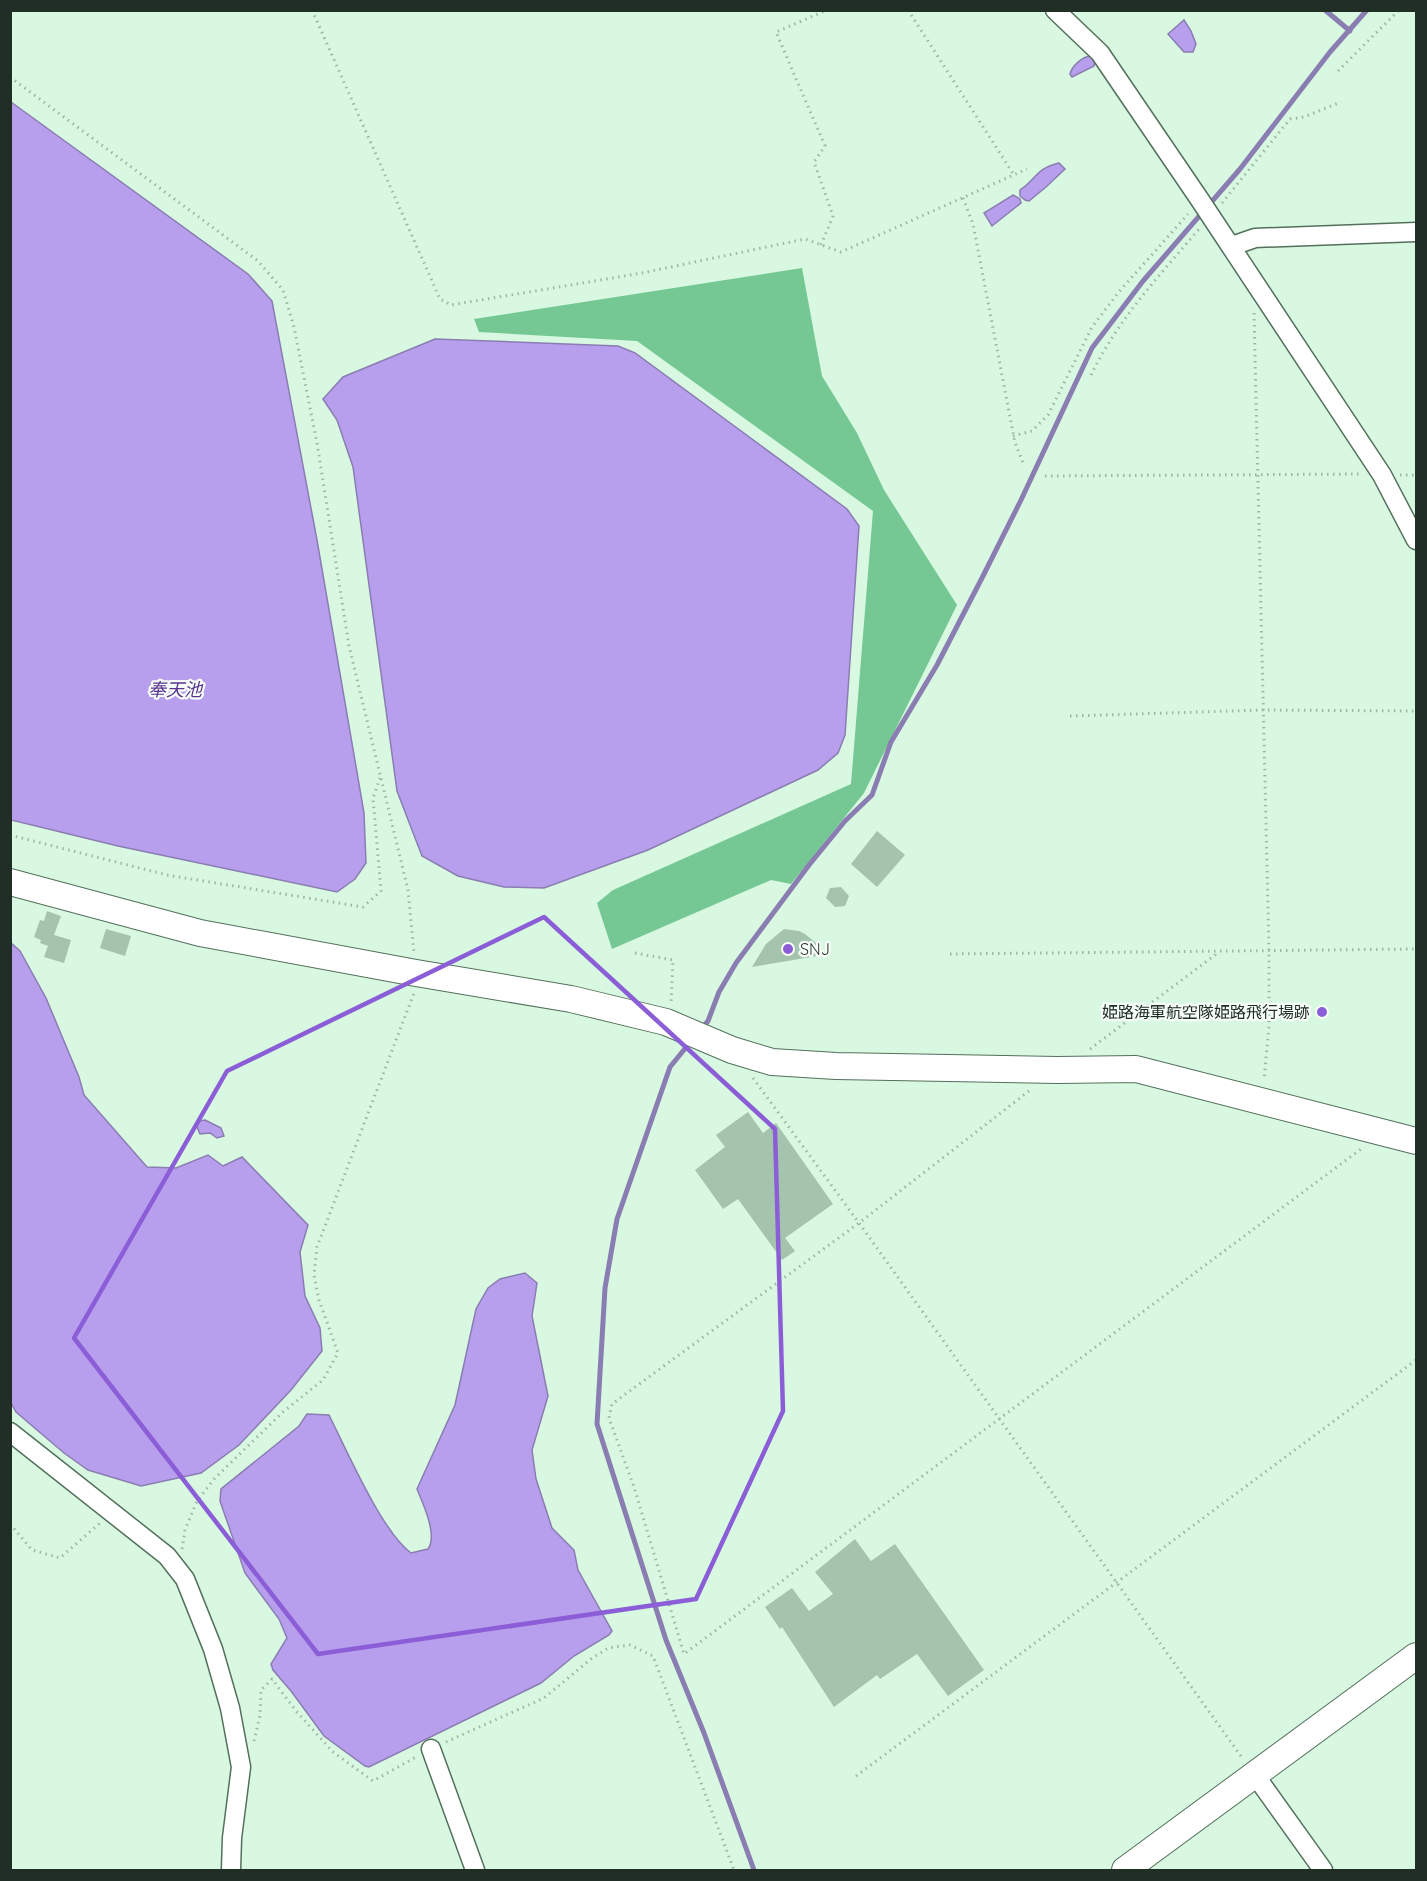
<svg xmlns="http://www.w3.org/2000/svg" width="1427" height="1881" viewBox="0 0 1427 1881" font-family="Quicksand,'Noto Sans JP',sans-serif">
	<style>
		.forest { fill: #75c893 }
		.water { fill: #b79fed; stroke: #8a7db1; stroke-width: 1.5 }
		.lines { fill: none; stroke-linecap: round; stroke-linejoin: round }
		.stream { stroke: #8a7db1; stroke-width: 5 }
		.building { fill: #a5c4ae }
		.street-casing { stroke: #53705c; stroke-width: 21 }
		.secondary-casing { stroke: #53705c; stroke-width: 28 }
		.path { stroke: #9db7a4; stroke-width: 3; stroke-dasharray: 1.5 4.5; stroke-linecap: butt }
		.street { stroke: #fff; stroke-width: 18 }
		.secondary { stroke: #fff; stroke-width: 26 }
		.marked { fill: none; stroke: #8b5ed7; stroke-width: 4.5; stroke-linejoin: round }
		.poi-dot { fill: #8b5ed7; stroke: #f7fdf9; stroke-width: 2 }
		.labels { text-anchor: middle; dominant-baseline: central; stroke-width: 4.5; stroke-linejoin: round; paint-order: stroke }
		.poi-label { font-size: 16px; fill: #212e25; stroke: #f7fdf9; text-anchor: start }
		.water-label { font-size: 18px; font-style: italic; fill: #58358f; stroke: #f7fdf9 }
	</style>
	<rect width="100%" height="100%" fill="#d8f8e1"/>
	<!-- forest -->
	<polygon class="forest" points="802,268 822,376 857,433 884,490 957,605 864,793 791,884 771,880 612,949 597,903 613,890 851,784 873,511 637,341 479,332 474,319"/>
	<!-- water -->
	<g class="water">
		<polygon points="1184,20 1191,31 1196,44 1193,52 1184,52 1168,34"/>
		<path d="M 1090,56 L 1095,61 L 1094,66 L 1072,77 L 1070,74 C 1072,66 1082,57 1090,56 Z"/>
		<polygon points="11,102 248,274 272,301 317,540 364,813 366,863 355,879 337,892 118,846 11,820"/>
		<path d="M 1059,163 L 1065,169 L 1046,187 L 1029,201 L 1025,200 L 1020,196 L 1020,190 C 1036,179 1037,168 1059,163 Z"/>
		<polygon points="1013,195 1020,199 1021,203 992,226 984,213"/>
		<polygon points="435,339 618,346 635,353 847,509 859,526 845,735 838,753 818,770 648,850 544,888 504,887 458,876 422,856 397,791 353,467 337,420 323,399 343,377"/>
		<polygon points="10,942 20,951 46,998 79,1077 84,1095 147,1167 176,1168 208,1155 223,1166 242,1157 308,1225 300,1252 305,1296 320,1328 322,1351 291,1390 239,1445 201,1473 141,1486 88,1470 64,1453 16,1412 11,1403"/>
		<polygon points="205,1120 221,1128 224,1136 217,1138 210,1133 200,1134 197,1127 199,1121"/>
		<path d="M 525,1273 L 537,1283 L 532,1316 L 548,1396 L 532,1450 L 536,1479 L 552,1528 L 574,1550 L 578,1570 L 612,1631 L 609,1635 L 574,1656 L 541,1683 L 369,1767 L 365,1766 L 324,1736 L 291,1691 L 273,1670 L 271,1664 L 287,1638 L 279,1619 L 245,1573 L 220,1501 L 221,1489 L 299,1426 L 307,1414 L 329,1415 C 346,1449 382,1532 411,1553 L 428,1549 C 438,1535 423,1504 417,1489 L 455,1405 L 476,1309 L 488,1288 L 500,1279 Z"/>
	</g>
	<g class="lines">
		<!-- stream -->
		<g class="stream">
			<polyline points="1325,10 1350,31"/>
			<polyline points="702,1028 708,1021 719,992 736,963 809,865 845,821 872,795 891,742 937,665 983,576 1021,500 1092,348 1143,281 1240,169 1330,52 1367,10"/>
			<polyline points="692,1040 670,1067 617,1219 605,1288 597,1424 666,1640 704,1733 754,1870"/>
		</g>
	</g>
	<!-- building -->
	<g class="building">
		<polygon points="877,831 905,855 877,887 851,864"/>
		<polygon points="841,887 849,896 845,906 835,907 826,898 830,888"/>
		<polygon points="47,911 61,916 54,935 71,940 64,963 44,957 48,946 40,943 41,940 34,937 40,920 44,921"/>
		<polygon points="106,929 131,936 125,956 100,948"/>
		<polygon points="784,929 799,931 805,934 816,943 823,955 752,967 766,944"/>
		<polygon points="748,1112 763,1133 776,1123 833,1204 785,1238 795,1251 782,1260 738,1199 723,1209 695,1170 725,1147 716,1135"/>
		<polygon points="855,1539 871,1561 895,1544 984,1670 948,1696 917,1654 880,1679 877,1675 834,1707 782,1627 780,1629 765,1607 792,1588 809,1611 833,1594 815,1572"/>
	</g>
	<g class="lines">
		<defs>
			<g id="street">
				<polyline points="1055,10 1100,53 1200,200 1382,475 1416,540"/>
				<polyline points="1232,246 1255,238 1416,232"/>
				<polyline points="10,1432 167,1556 185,1579 213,1649 230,1708 241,1767 232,1838 231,1870"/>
				<polyline points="431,1749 475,1870"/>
				<polyline points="1255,1775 1323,1870"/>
			</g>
			<g id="secondary">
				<polyline points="10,882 200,933 416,973 571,999 666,1022 732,1050 772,1062 836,1066 1057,1070 1136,1069 1416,1141"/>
				<polyline points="1125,1870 1416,1656"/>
			</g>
		</defs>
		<!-- street casing -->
		<use href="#street" class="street-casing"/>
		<!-- secondary casing -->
		<use href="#secondary" class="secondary-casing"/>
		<!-- path -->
		<g class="path">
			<polyline points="312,10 440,299 451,305 642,273 805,239 841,252 1027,169"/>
			<polyline points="908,10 1014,175"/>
			<polyline points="1338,71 1399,10"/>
			<polyline points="10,77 258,261 283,290 294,327 317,443 349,646 408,890 414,953"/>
			<polyline points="963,198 973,224 1015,443 1024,465"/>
			<polyline points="1222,203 1290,119 1304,117 1341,102"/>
			<polyline points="821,245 833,216 814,162 825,146 776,32 827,10"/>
			<polyline points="1254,313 1269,950 1269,1026 1264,1080"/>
			<path d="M 1091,375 C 1119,318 1159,276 1200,228"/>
			<polyline points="1013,436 1032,431 1048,415 1092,327 1118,293 1188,214"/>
			<polyline points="1400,475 1416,475"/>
			<polyline points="1045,476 1361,474"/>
			<polyline points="1070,716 1262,710 1416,711"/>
			<polyline points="10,835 167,875 363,907 381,891 373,798 380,778"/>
			<polyline points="635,953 673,960 671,1004"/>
			<polyline points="950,954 1416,949"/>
			<polyline points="1090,1049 1215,955 1215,951"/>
			<polyline points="753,1078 859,1223 1243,1759"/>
			<polyline points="1029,1091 859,1223 612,1404 609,1418 634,1487 684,1654 1361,1149"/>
			<polyline points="10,1524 32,1550 60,1558 100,1523"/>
			<polyline points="182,1549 185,1530 197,1501 215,1478 283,1412 323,1380 338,1353 319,1300 314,1275 317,1247 414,993"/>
			<polyline points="254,1741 260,1716 261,1690 272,1679 296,1711 333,1752 373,1781 416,1757"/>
			<polyline points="446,1742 544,1698 591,1659 608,1648 630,1645 653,1656 734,1870"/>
			<polyline points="856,1776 1416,1360"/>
		</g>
		<!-- street -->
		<use href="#street" class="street"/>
		<!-- secondary -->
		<use href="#secondary" class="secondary"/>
	</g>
	<!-- marked area -->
	<path class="marked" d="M 544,917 L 775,1129 L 783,1411 L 696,1599 L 318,1654 L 74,1338 L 227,1071 Z"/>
	<!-- markers -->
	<g class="poi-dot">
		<circle cx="788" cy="949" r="6"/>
		<circle cx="1322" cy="1012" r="6"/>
	</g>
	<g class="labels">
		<!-- poi labels -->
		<g class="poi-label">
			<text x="800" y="949">SNJ</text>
			<text x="1310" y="1012" text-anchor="end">姫路海軍航空隊姫路飛行場跡</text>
		</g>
		<!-- water labels -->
		<g class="water-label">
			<text x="175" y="689">奉天池</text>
		</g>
	</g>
	<!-- border -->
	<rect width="1427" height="1881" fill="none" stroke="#212e25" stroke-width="24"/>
</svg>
